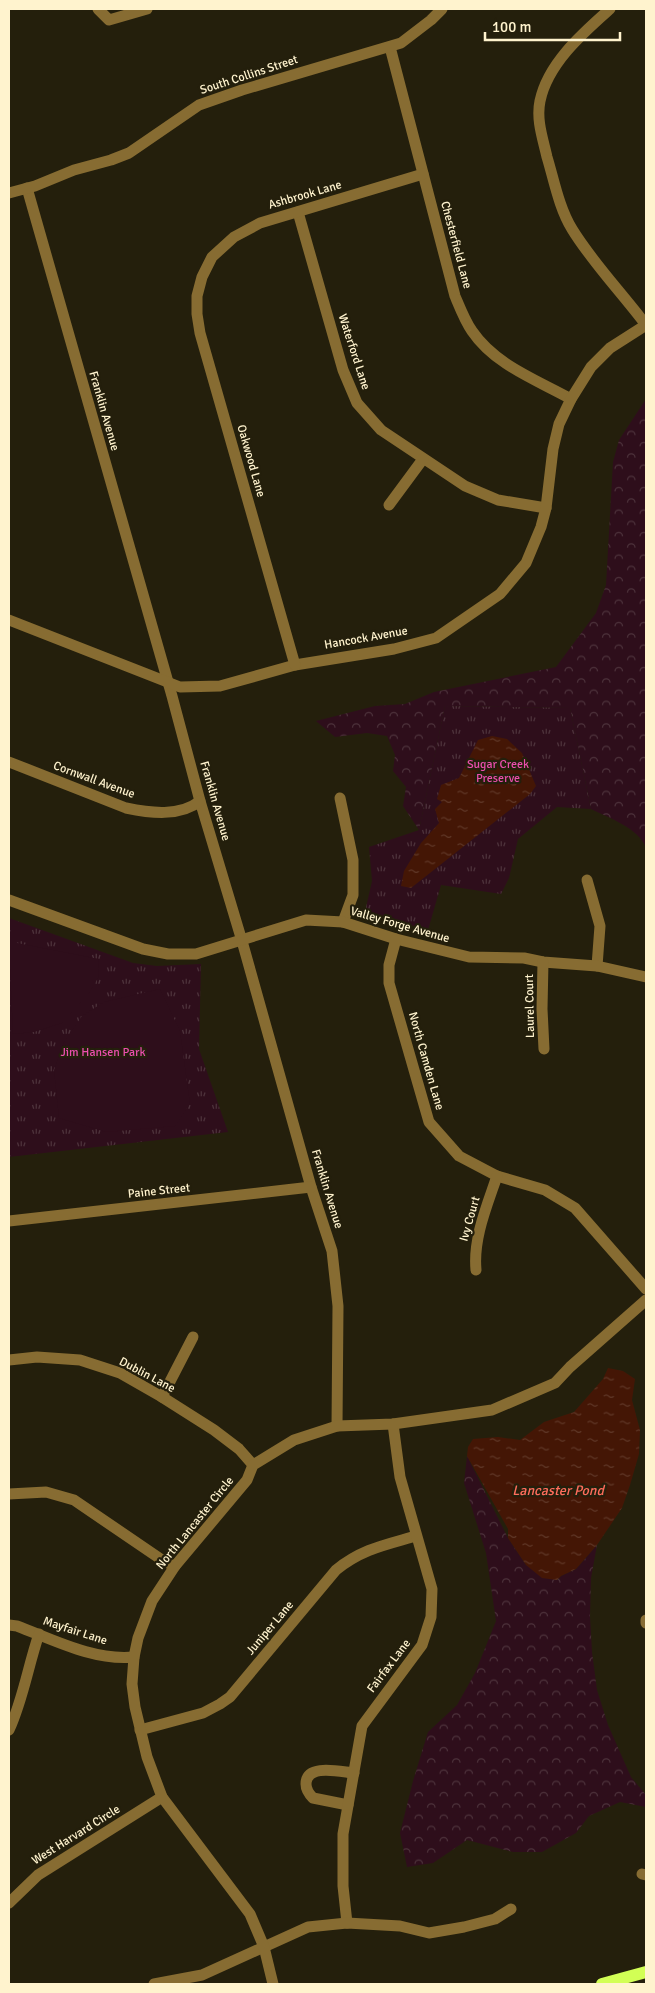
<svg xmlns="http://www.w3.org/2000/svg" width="655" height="1993" viewBox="0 0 655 1993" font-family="Signika,sans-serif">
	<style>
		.forest { fill: url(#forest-crowns) }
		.park { fill: url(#park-tufts) }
		.pitch { fill: #2e0e1b }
		.water { fill: url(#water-ripples) }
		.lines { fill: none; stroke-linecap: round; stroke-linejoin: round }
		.minor { stroke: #876c32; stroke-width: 11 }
		.major { stroke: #d2ff55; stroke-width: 12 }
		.labels { text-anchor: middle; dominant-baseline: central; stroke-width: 4.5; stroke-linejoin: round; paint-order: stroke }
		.street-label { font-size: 12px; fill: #fff3ce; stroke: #241f0c }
		.park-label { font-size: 12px; fill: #eb4fae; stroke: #241f0c }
		.water-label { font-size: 14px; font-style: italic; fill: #ff6d5c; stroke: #241f0c }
	</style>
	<defs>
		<pattern id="forest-crowns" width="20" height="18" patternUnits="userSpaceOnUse" patternTransform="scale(1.25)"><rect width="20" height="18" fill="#2e0e1b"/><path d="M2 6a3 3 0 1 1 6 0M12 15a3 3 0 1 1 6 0" fill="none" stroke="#4d323b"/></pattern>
		<pattern id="park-tufts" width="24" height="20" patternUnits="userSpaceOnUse" patternTransform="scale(1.25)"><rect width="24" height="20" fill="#2e0e1b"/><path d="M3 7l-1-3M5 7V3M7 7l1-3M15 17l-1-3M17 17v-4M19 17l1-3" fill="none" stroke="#4d323b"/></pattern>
		<pattern id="water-ripples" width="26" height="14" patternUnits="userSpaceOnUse" patternTransform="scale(1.25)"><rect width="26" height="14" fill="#441605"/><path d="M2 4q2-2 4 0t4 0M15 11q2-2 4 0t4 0" fill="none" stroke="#603828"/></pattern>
	</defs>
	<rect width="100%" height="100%" fill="#241f0c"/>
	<!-- forest -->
	<g class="forest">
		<path d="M 646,399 L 646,848 C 639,828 609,818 591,809 L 570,708 L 445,706 L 419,830 L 403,806 L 406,787 L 393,771 L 395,755 L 387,736 L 367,733 L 335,737 L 316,721 L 375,706 L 405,704 L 434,692 L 556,667 L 596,613 L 606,585 L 613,462 L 619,440 Z"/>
		<polygon points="467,1456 508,1538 526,1565 557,1580 561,1576 576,1569 597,1545 591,1578 590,1616 592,1652 597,1690 608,1725 631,1777 646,1795 646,1807 620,1802 589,1816 576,1833 542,1852 513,1852 467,1840 433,1863 407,1867 400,1833 413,1781 428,1732 457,1705 475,1673 496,1621 486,1553 464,1483"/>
	</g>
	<!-- park -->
	<g class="park">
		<polygon points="445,706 570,708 591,809 557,807 518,839 509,878 501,894 441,885 428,930 365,912 372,881 369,847 419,830"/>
		<polygon points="9,918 133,963 157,966 201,964 199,1049 228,1132 9,1157"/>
	</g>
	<!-- pitch -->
	<g class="pitch">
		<polygon points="17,943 99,959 98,978 89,993 62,1023 34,1032 13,1034 9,947"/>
		<polygon points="160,989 180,1031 190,1104 175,1126 106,1132 59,1118 54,1070 64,1042 82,1016 104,1002"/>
	</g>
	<!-- water -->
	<g class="water">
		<polygon points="492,736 507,739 522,753 536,786 530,794 411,888 401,886 404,871 421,843 439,823 435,809 442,802 437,799 441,785 459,778 478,740"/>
		<polygon points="608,1368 623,1371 635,1379 632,1400 640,1430 639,1454 630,1485 622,1508 597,1545 576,1569 561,1576 557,1580 542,1578 526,1565 508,1538 508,1529 467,1456 468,1447 473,1439 498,1437 520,1440 544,1422 574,1412 603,1379"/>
	</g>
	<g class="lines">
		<!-- minor -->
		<g class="minor">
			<polyline points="98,9 109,20 147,9"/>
			<path d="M 610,9 C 583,33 548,63 540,101 C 536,120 543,139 547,157 C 554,180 559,208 572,229 C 592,262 622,293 646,325"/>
			<path d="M 390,47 L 455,296 C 460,308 465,321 472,331 C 495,365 537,380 571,399"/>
			<polyline points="27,188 172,696 200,801 242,941 311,1187 332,1251 338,1306 337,1426"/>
			<polyline points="9,193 35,186 74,170 111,160 129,153 199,105 242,90 401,43 431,20 442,9"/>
			<polyline points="298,212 343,370 357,403 381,430 465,486 498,500 546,508"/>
			<polyline points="389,505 423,459"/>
			<polyline points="9,620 180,687 220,686 295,665 394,649 436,638 500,594 526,563 541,527 546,508 553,449 559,424 571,399 591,367 610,348 646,325"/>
			<polyline points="295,665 200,333 197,314 197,296 202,277 212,257 234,237 260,223 423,174"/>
			<path d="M 9,762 L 126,808 C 150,813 180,817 200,801"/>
			<polyline points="340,798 353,860 353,895 343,922"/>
			<polyline points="587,880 600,926 597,966"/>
			<polyline points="9,900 143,949 168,954 196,954 306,920 343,922 396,939 469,957 524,958 543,962 597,966 646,977"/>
			<polyline points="396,939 389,965 389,983 429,1122 459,1156 497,1176 545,1190 575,1208 646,1289"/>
			<polyline points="543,962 542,1009 544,1049"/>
			<polyline points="9,1221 311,1187"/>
			<path d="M 476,1270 C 473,1238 487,1206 497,1176"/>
			<polyline points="9,1360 37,1357 80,1360 120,1373 162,1397 214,1430 239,1449 253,1465"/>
			<polyline points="162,1397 193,1337"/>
			<polyline points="9,1494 46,1492 74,1500 165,1562 175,1566"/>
			<polyline points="646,1620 646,1623"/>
			<path d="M 9,1625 L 17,1626 C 54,1640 94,1661 134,1657"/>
			<path d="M 9,1730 C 23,1700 28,1666 39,1634"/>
			<path d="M 140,1730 L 203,1713 L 220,1704 L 230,1697 L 336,1570 C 362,1549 385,1545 416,1536"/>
			<path d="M 348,1805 L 313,1798 C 309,1794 306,1790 306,1784 C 306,1763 341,1772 354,1773"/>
			<polyline points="642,1874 646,1875"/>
			<polyline points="9,1903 38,1875 162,1797"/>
			<polyline points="347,1923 343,1886 343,1834 362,1726 422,1645 431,1617 432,1589 400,1477 393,1424"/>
			<polyline points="154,1984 202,1975 308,1927 347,1923 400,1926 429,1933 464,1927 495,1919 511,1909"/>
			<polyline points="273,1984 264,1947 250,1914 162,1797 147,1757 135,1707 132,1684 134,1657 138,1638 152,1601 175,1566 247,1480 253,1465 294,1440 337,1426 393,1424 492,1410 555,1383 570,1367 646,1300"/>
		</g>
		<!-- major -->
		<polyline class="major" points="602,1984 646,1972"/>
	</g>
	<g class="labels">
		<!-- street labels -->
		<g class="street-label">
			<text transform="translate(249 75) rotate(-18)">South Collins Street</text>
			<text transform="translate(305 195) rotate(-16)">Ashbrook Lane</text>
			<text transform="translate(456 245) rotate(75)">Chesterfield Lane</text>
			<text transform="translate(354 352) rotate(72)">Waterford Lane</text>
			<text transform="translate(104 411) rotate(74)">Franklin Avenue</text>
			<text transform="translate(251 461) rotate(74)">Oakwood Lane</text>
			<text transform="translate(366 638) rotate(-10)">Hancock Avenue</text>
			<text transform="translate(94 780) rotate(20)">Cornwall Avenue</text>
			<text transform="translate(215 801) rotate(74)">Franklin Avenue</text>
			<text transform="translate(400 925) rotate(16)">Valley Forge Avenue</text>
			<text transform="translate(530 1006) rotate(-91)">Laurel Court</text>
			<text transform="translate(426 1061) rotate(74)">North Camden Lane</text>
			<text transform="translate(327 1189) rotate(73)">Franklin Avenue</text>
			<text transform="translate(159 1191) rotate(-6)">Paine Street</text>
			<text transform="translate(470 1219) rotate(-74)">Ivy Court</text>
			<text transform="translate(147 1375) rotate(28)">Dublin Lane</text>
			<text transform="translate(195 1523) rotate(-51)">North Lancaster Circle</text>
			<text transform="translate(270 1628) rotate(-50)">Juniper Lane</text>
			<text transform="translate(75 1631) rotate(18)">Mayfair Lane</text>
			<text transform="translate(389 1666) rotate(-53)">Fairfax Lane</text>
			<text transform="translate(76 1835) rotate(-32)">West Harvard Circle</text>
		</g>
		<!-- park labels -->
		<g class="park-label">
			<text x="498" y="764">Sugar Creek<tspan x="498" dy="14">Preserve</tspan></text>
			<text x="103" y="1052">Jim Hansen Park</text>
		</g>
		<!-- water labels -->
		<g class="water-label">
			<text x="558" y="1490">Lancaster Pond</text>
		</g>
	</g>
	<!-- border -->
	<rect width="655" height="1993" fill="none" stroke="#fff3ce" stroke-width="20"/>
	<!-- scale -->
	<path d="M485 32v8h135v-8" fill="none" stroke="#fff3ce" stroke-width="2.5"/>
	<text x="492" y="32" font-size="15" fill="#fff3ce" stroke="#241f0c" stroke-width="4" paint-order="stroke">100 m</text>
</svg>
